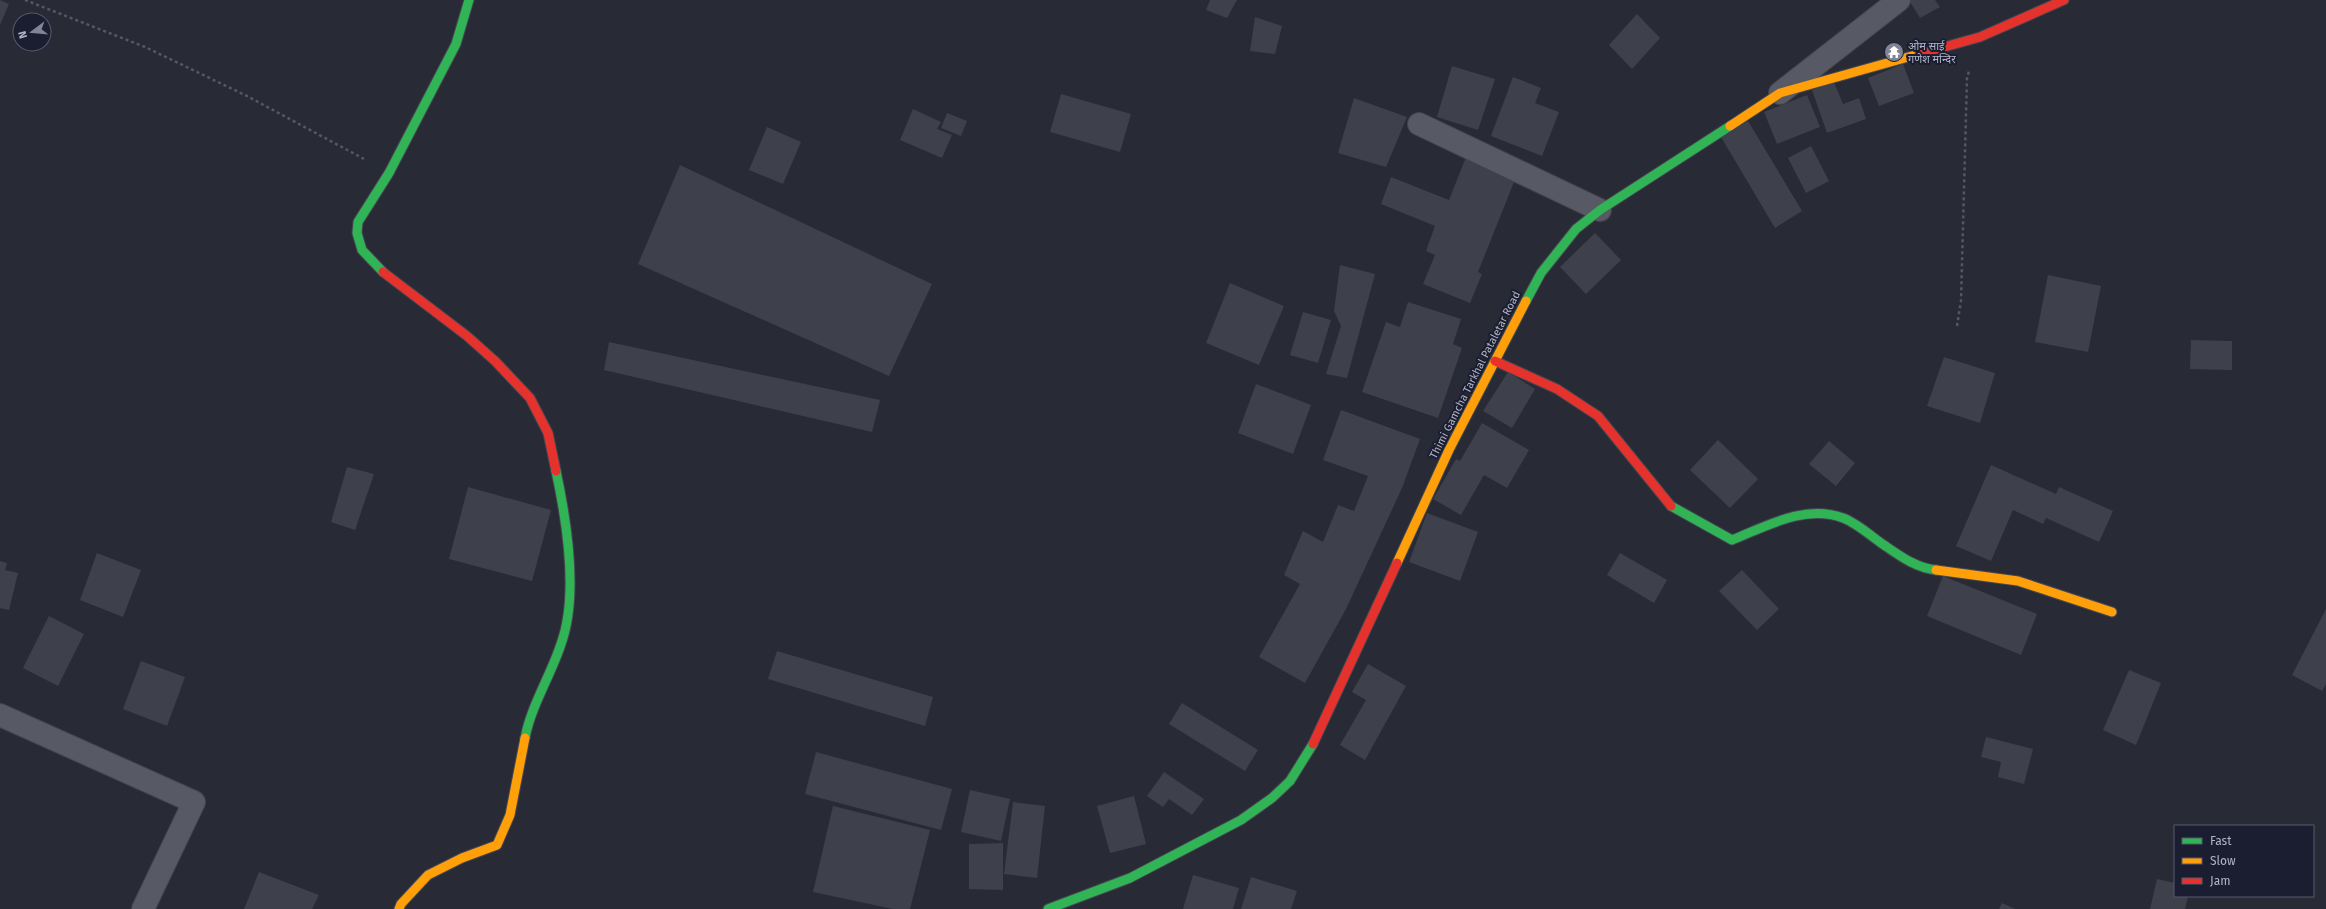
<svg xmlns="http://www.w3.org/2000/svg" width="2326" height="909" viewBox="0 0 2326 909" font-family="'Fira Sans','Noto Sans Devanagari',sans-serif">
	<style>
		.building { fill: #3e404b }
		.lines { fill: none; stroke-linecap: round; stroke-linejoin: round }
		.street-casing { stroke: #43444c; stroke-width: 24 }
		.fast-casing { stroke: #454752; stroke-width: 11 }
		.slow-casing { stroke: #454752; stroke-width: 11 }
		.jam-casing { stroke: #454752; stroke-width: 11 }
		.path { stroke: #555861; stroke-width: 2.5; stroke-dasharray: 3 3; stroke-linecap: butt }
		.street { stroke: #575964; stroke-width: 22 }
		.fast { stroke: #30b455; stroke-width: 9 }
		.slow { stroke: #ff9f0a; stroke-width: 9 }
		.jam { stroke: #e5322d; stroke-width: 9 }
		.labels { text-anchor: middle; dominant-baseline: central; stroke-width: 4; stroke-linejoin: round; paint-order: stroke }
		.poi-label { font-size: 11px; fill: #b1b4c7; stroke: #1b1e30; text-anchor: start }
		.street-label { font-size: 11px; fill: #b1b4c7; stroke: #1b1e30 }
	</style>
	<rect width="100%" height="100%" fill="#282a35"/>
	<!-- building -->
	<g class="building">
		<polygon points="0,0 9,4 0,25"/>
		<polygon points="1210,0 1237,0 1227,18 1206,10"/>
		<polygon points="1909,0 1935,0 1940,7 1920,18"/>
		<polygon points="1637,14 1660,38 1632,69 1609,45"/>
		<polygon points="1255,17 1282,26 1275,54 1250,51"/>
		<polygon points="1903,64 1914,93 1879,106 1868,78"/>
		<polygon points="1452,66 1495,79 1478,130 1437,117"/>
		<polygon points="1513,77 1541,88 1535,103 1559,112 1542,156 1491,136"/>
		<polygon points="1834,82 1843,104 1859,98 1866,119 1827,133 1812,90"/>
		<polygon points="1061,94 1131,114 1120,152 1050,132"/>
		<polygon points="1807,95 1820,127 1777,144 1764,112"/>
		<polygon points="1354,98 1407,117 1386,167 1338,153"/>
		<polygon points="913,109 941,122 937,129 952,135 942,158 900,140"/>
		<polygon points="947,113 967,121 961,136 941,128"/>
		<polygon points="1748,121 1802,211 1775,228 1721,137"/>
		<polygon points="767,127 801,142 783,184 749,170"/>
		<polygon points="1811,146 1829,181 1806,193 1788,158"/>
		<polygon points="1466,157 1516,177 1478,272 1482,274 1470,303 1423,284 1435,255 1426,251 1435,226 1381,204 1391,177 1449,200"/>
		<polygon points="680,165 932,284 889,376 638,264"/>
		<polygon points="1595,233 1621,260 1586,294 1560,267"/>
		<polygon points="1340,265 1375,274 1347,378 1326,374 1341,326 1334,311"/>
		<polygon points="2048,275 2101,286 2088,352 2035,342"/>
		<polygon points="1230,283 1284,306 1259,365 1206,343"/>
		<polygon points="1408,302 1461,319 1453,344 1462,348 1438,418 1362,392 1386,322 1400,327"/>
		<polygon points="1303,312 1331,320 1318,363 1290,355"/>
		<polygon points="2191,340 2232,341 2232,370 2190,369"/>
		<polygon points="609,342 880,400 872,432 604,370"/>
		<polygon points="1944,357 1995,373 1980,423 1927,406"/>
		<polygon points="1508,372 1535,389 1512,428 1483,411"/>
		<polygon points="1256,384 1311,405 1293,454 1238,433"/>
		<polygon points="1341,410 1420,439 1402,488 1346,609 1305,683 1259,657 1300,584 1284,575 1303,531 1323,542 1338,505 1354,511 1368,476 1323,460"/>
		<polygon points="1482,423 1529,450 1507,488 1484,475 1461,515 1433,499 1456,459 1460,461"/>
		<polygon points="1718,440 1758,479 1730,508 1690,470"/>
		<polygon points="1829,441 1855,463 1836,486 1809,464"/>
		<polygon points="1991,465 2056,494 2059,487 2113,511 2099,542 2046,518 2043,524 2013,510 1991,561 1956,546"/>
		<polygon points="347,467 374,474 355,530 331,522"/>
		<polygon points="468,487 551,510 532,581 449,559"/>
		<polygon points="1427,513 1478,532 1460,581 1409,562"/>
		<polygon points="97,553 141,570 123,617 80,600"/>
		<polygon points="1620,553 1667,580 1654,603 1607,575"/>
		<polygon points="0,561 7,563 5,570 18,573 9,610 0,608"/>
		<polygon points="1742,570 1779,609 1757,630 1719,591"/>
		<polygon points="1943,576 2037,614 2021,655 1927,616"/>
		<polygon points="2326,609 2326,684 2322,691 2292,675"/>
		<polygon points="49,616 84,634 58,686 23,668"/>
		<polygon points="777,651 933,697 925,726 768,679"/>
		<polygon points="141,661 185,677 167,726 123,709"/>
		<polygon points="1368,664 1406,686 1365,760 1340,745 1366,700 1352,692"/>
		<polygon points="2129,670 2161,683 2136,745 2103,730"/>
		<polygon points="1182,703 1258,750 1245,771 1169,724"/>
		<polygon points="1986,737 2033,749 2024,784 1998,777 2001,762 1981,757"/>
		<polygon points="816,752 952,789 941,830 805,794"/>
		<polygon points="1164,772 1204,799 1192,815 1169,799 1163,807 1147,796"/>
		<polygon points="970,790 1010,799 1001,841 961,832"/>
		<polygon points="1134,796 1146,844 1110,853 1097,806"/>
		<polygon points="1013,802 1045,806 1037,878 1004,874"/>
		<polygon points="833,806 930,830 910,909 893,909 813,892"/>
		<polygon points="1003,843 1003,890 969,889 969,844"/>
		<polygon points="259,872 319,895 312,909 244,909"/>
		<polygon points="1193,875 1239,888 1233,909 1183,909"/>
		<polygon points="1251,877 1297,891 1291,909 1241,909"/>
		<polygon points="2157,879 2175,883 2175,896 2188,896 2185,909 2150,909"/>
		<polygon points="2002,903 2015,909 1999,909"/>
	</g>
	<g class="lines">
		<defs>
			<g id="street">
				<polyline points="1780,93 1899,0"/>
				<polyline points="1419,124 1600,210"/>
				<polyline points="0,715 194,802 143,909"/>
			</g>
			<g id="fast">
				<polyline points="383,272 362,250 357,233 358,222 389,173 456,44 469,0"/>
				<polyline points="1526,301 1541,273 1576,229 1600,210 1730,126"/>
				<path d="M 1671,506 L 1732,540 C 1767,526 1805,504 1843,518 C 1857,523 1872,537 1884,545 C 1900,556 1916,568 1936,570"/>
				<path d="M 525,738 C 531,706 551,675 561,644 C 579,595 567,522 556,471"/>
				<polyline points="1048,909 1130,878 1241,820 1272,798 1290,781 1313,744"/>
			</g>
			<g id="slow">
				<polyline points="1730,126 1780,93 1919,54"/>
				<polyline points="1397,563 1449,450 1526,301"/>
				<polyline points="1936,570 2018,581 2112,612"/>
				<polyline points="399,909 401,904 428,875 462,858 497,845 510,815 525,738"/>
			</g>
			<g id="jam">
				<polyline points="1919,54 1980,37 2064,0"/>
				<polyline points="383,272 467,336 495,361 530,398 548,433 556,471"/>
				<polyline points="1495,361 1557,389 1598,416 1671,506"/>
				<polyline points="1313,744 1397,563"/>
			</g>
		</defs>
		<!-- street casing -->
		<use href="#street" class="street-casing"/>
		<!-- fast casing -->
		<use href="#fast" class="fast-casing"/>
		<!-- slow casing -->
		<use href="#slow" class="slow-casing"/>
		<!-- jam casing -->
		<use href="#jam" class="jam-casing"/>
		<!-- path -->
		<g class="path">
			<polyline points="25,0 145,47 247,96 364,159"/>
			<polyline points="1957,326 1961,301 1967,78 1969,71"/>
		</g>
		<!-- street -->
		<use href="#street" class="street"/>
		<!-- fast -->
		<use href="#fast" class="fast"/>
		<!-- slow -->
		<use href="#slow" class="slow"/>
		<!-- jam -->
		<use href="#jam" class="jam"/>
	</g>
	<!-- icons -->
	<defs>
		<symbol id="temple-disc" viewBox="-11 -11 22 22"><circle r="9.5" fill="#818494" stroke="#1b1e30"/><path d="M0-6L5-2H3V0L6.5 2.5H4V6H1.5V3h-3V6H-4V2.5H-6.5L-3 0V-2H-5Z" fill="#fff"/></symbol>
	</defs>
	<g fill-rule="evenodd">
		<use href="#temple-disc" x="1883" y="41" width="22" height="22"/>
	</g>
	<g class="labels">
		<!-- poi labels -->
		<g class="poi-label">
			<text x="1908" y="46">ओम साई<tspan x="1908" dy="13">गणेश मन्दिर</tspan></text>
		</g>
		<!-- street labels -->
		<g class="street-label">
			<text transform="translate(1475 375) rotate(-63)">Thimi Gamcha Tarkhal Pataletar Road</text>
		</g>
	</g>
	<!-- legend -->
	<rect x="2174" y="825" width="140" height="72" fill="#1b1e30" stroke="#575a6c"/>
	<rect x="2182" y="838" width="20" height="6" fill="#30b455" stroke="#575a6c"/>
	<text x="2210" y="845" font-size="12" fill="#b1b4c7">Fast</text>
	<rect x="2182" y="858" width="20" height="6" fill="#ff9f0a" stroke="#575a6c"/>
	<text x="2210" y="865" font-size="12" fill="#b1b4c7">Slow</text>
	<rect x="2182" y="878" width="20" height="6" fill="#e5322d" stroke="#575a6c"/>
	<text x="2210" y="885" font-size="12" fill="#b1b4c7">Jam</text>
	<!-- north arrow -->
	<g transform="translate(32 32) rotate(254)"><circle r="19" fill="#1b1e30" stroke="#575a6c"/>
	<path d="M0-3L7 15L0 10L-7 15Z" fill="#818494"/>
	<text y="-6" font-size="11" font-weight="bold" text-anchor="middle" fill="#b1b4c7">N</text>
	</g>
</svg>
